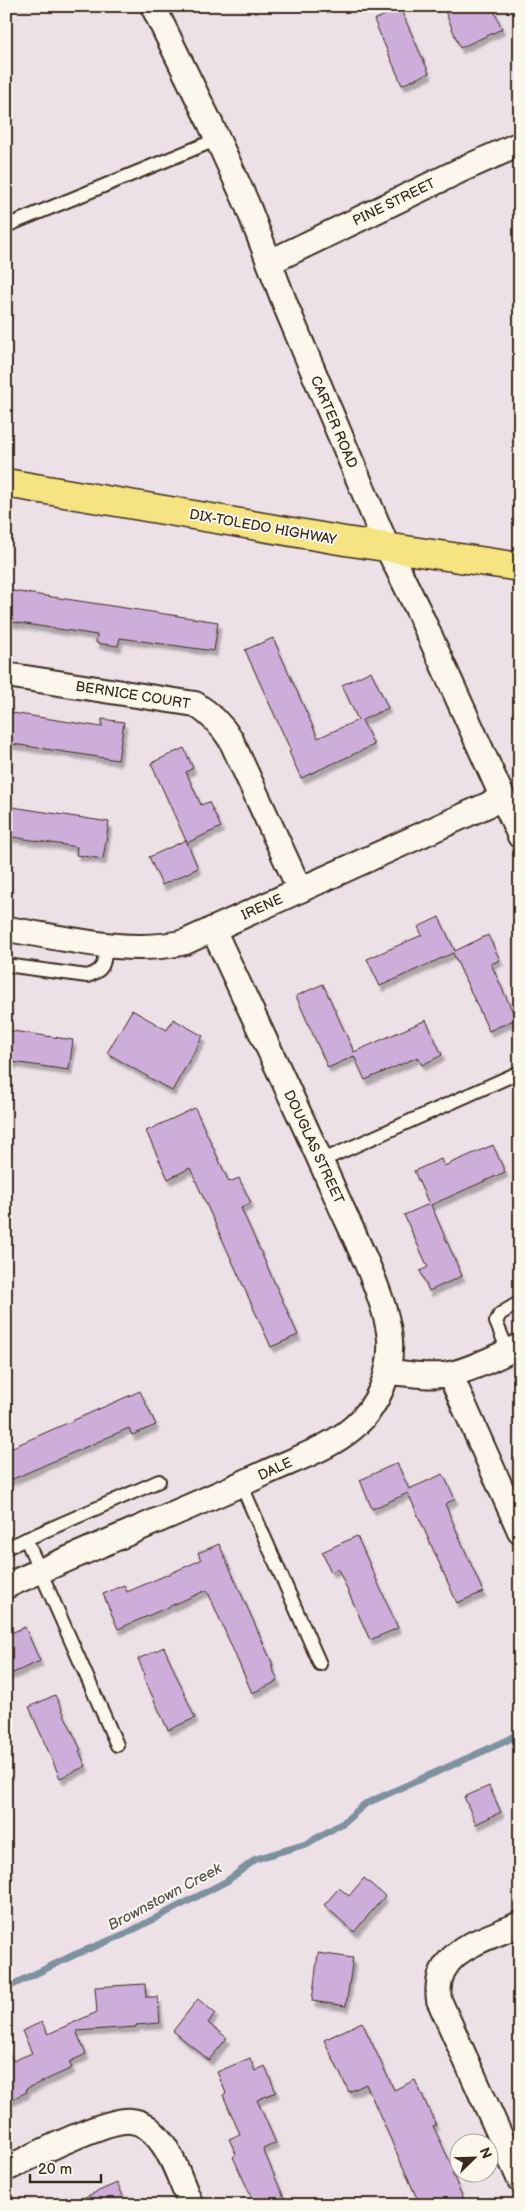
<svg xmlns="http://www.w3.org/2000/svg" width="526" height="2211" viewBox="0 0 526 2211" font-family="'Balsamiq Sans',sans-serif">
	<style>
		.lines { fill: none; stroke-linecap: round; stroke-linejoin: round }
		.stream { stroke: #7e91a0; stroke-width: 7 }
		.building { fill: #cdaeda; stroke: #3b2a1e; filter: url(#shadow) }
		.lane-casing { stroke: #3b2a1e; stroke-width: 16 }
		.street-casing { stroke: #3b2a1e; stroke-width: 28 }
		.primary-casing { stroke: #3b2a1e; stroke-width: 31 }
		.lane { stroke: #fbf7ec; stroke-width: 12 }
		.street { stroke: #fbf7ec; stroke-width: 24 }
		.primary { stroke: #f6e381; stroke-width: 28 }
		.labels { text-anchor: middle; dominant-baseline: central; stroke-width: 4; stroke-linejoin: round; paint-order: stroke }
		.street-label { font-size: 14px; fill: #3b2a1e; stroke: #fbf7ec }
		.water-label { font-size: 15px; font-style: italic; fill: #575554; stroke: #fbf7ec }
	</style>
	<defs>
		<filter id="shadow"><feDropShadow dx="3" dy="5.5" stdDeviation="1" flood-color="#0004"/></filter>
	</defs>
	<rect width="100%" height="100%" fill="#ede1e7"/>
	<filter id="ink" filterUnits="userSpaceOnUse"><feTurbulence type="fractalNoise" baseFrequency=".02" numOctaves="2"/><feDisplacementMap in="SourceGraphic" scale="10" xChannelSelector="R" yChannelSelector="G"/><feConvolveMatrix kernelMatrix="1 2 1 2 8 2 1 2 1" color-interpolation-filters="sRGB"/></filter>
	<g filter="url(#ink)">
		<g class="lines">
			<!-- stream -->
			<polyline class="stream" points="6,1988 74,1955 125,1934 227,1881 256,1859 306,1844 343,1823 365,1804 506,1741 520,1732"/>
		</g>
		<!-- building -->
		<g class="building">
			<polygon points="443,6 492,6 502,29 460,48"/>
			<polygon points="400,8 429,73 402,85 374,20"/>
			<polygon points="6,590 218,622 214,651 120,638 118,646 96,643 97,635 6,621"/>
			<polygon points="273,638 318,738 358,720 342,685 371,671 388,708 362,720 374,745 301,778 289,752 291,751 245,650"/>
			<polygon points="6,712 102,727 102,719 124,722 118,760 6,743"/>
			<polygon points="184,748 193,768 186,772 201,805 209,802 221,827 187,843 151,763"/>
			<polygon points="6,806 109,822 103,859 76,855 77,847 6,836"/>
			<polygon points="186,840 198,868 162,885 149,857"/>
			<polygon points="439,917 455,951 488,935 500,960 491,964 516,1019 489,1031 453,953 380,986 367,959 422,935 418,927"/>
			<polygon points="323,984 354,1052 426,1020 442,1055 422,1065 418,1057 365,1080 354,1056 328,1068 296,996"/>
			<polygon points="132,1010 167,1030 173,1019 203,1036 172,1091 107,1053"/>
			<polygon points="6,1030 73,1040 69,1070 6,1061"/>
			<polygon points="195,1108 229,1182 239,1178 251,1203 241,1208 298,1335 271,1347 190,1168 168,1179 146,1131"/>
			<polygon points="493,1145 505,1172 431,1205 462,1276 429,1291 420,1271 428,1267 404,1215 429,1204 414,1171 441,1159 444,1166"/>
			<polygon points="140,1391 156,1425 132,1435 129,1428 6,1482 6,1450"/>
			<polygon points="397,1463 409,1489 443,1474 455,1499 445,1504 483,1592 457,1603 408,1493 372,1509 360,1480"/>
			<polygon points="357,1536 398,1628 370,1640 338,1569 331,1572 322,1552"/>
			<polygon points="219,1544 273,1665 271,1665 278,1681 252,1693 207,1590 118,1629 103,1594 124,1585 127,1592 201,1560 198,1553"/>
			<polygon points="25,1627 40,1661 6,1676 6,1635"/>
			<polygon points="164,1647 195,1718 168,1730 143,1676 145,1675 138,1659"/>
			<polygon points="55,1695 81,1750 79,1751 86,1766 60,1778 29,1707"/>
			<polygon points="489,1786 501,1812 476,1824 464,1797"/>
			<polygon points="364,1878 385,1896 354,1932 324,1905 339,1888 349,1896"/>
			<polygon points="318,1953 353,1958 346,2006 312,2001"/>
			<polygon points="145,1984 146,1997 158,1997 160,2023 136,2025 136,2027 76,2031 86,2054 69,2062 72,2068 26,2089 27,2092 6,2102 6,2047 13,2061 32,2053 22,2031 42,2022 48,2034 97,2012 95,1987"/>
			<polygon points="198,1999 215,2013 208,2023 227,2038 209,2060 173,2031"/>
			<polygon points="362,2022 394,2090 415,2080 436,2125 433,2126 455,2172 452,2173 463,2198 448,2205 420,2205 366,2084 349,2092 324,2040"/>
			<polygon points="250,2058 255,2071 265,2066 276,2092 257,2100 276,2143 263,2149 287,2205 255,2205 233,2157 236,2154 229,2139 240,2134 223,2095 226,2093 217,2072"/>
			<polygon points="117,2183 127,2205 67,2205"/>
		</g>
		<g class="lines">
			<defs>
				<g id="lane">
					<polyline points="6,226 218,139"/>
					<path d="M 6,965 L 87,976 C 106,970 104,962 106,944"/>
					<polyline points="321,1161 520,1072"/>
					<polyline points="508,1351 496,1322 500,1314 520,1302"/>
					<polyline points="241,1484 320,1664"/>
					<polyline points="26,1539 117,1745"/>
					<polyline points="6,1548 159,1481"/>
				</g>
				<g id="street">
					<polyline points="153,6 211,125 247,204 287,309 387,547 418,610 520,836"/>
					<polyline points="270,262 463,169 520,144"/>
					<path d="M 6,675 L 195,704 C 211,714 221,724 231,740 L 300,890"/>
					<path d="M 6,929 C 62,937 129,956 185,942 L 503,798"/>
					<path d="M 387,1372 C 407,1373 430,1378 450,1374 C 474,1369 497,1356 520,1346"/>
					<polyline points="450,1374 520,1531"/>
					<path d="M 6,1586 C 91,1548 178,1513 263,1474 C 292,1460 329,1449 354,1427 C 378,1406 392,1373 390,1340 C 387,1300 355,1238 338,1200 C 298,1109 255,1020 213,929"/>
					<path d="M 520,1924 C 483,1941 432,1950 439,2000 L 520,2180"/>
					<path d="M 6,2169 C 31,2157 107,2118 131,2121 C 143,2122 152,2130 159,2139 C 173,2155 182,2185 191,2205"/>
				</g>
				<polyline id="primary" points="6,483 345,541 520,567"/>
			</defs>
			<!-- lane casing -->
			<use href="#lane" class="lane-casing"/>
			<!-- street casing -->
			<use href="#street" class="street-casing"/>
			<!-- primary casing -->
			<use href="#primary" class="primary-casing"/>
			<!-- lane -->
			<use href="#lane" class="lane"/>
			<!-- street -->
			<use href="#street" class="street"/>
			<!-- primary -->
			<use href="#primary" class="primary"/>
		</g>
	</g>
	<g class="labels">
		<!-- street labels -->
		<g class="street-label">
			<text transform="translate(394 202) rotate(-26)">PINE STREET</text>
			<text transform="translate(334 422) rotate(67)">CARTER ROAD</text>
			<text transform="translate(263 527) rotate(10)">DIX-TOLEDO HIGHWAY</text>
			<text transform="translate(133 695) rotate(9)">BERNICE COURT</text>
			<text transform="translate(262 907) rotate(-24)">IRENE</text>
			<text transform="translate(314 1147) rotate(65)">DOUGLAS STREET</text>
			<text transform="translate(275 1469) rotate(-25)">DALE</text>
		</g>
		<!-- water labels -->
		<g class="water-label">
			<text transform="translate(165 1897) rotate(-28)">Brownstown Creek</text>
		</g>
	</g>
	<!-- margin -->
	<rect width="526" height="2211" fill="none" stroke="#fbf7ec" stroke-width="25"/>
	<rect x="12" y="12" width="501" height="2186" fill="none" stroke="#3b2a1e" stroke-width="2" filter="url(#ink)"/>
	<!-- north arrow -->
	<g transform="translate(474 2158) rotate(67)"><circle r="24" fill="#fbf7ec" stroke="#aea59a"/>
	<path d="M0-4L9 19L0 12L-9 19Z" fill="#3b2a1e"/>
	<text y="-8" font-size="14" font-weight="bold" text-anchor="middle" fill="#3b2a1e">N</text>
	</g>
	<!-- scale -->
	<path d="M30 2174v8h71v-8" fill="none" stroke="#3b2a1e" stroke-width="2.5"/>
	<text x="38" y="2174" font-size="15" fill="#3b2a1e" stroke="#fbf7ec" stroke-width="4" paint-order="stroke">20 m</text>
</svg>
